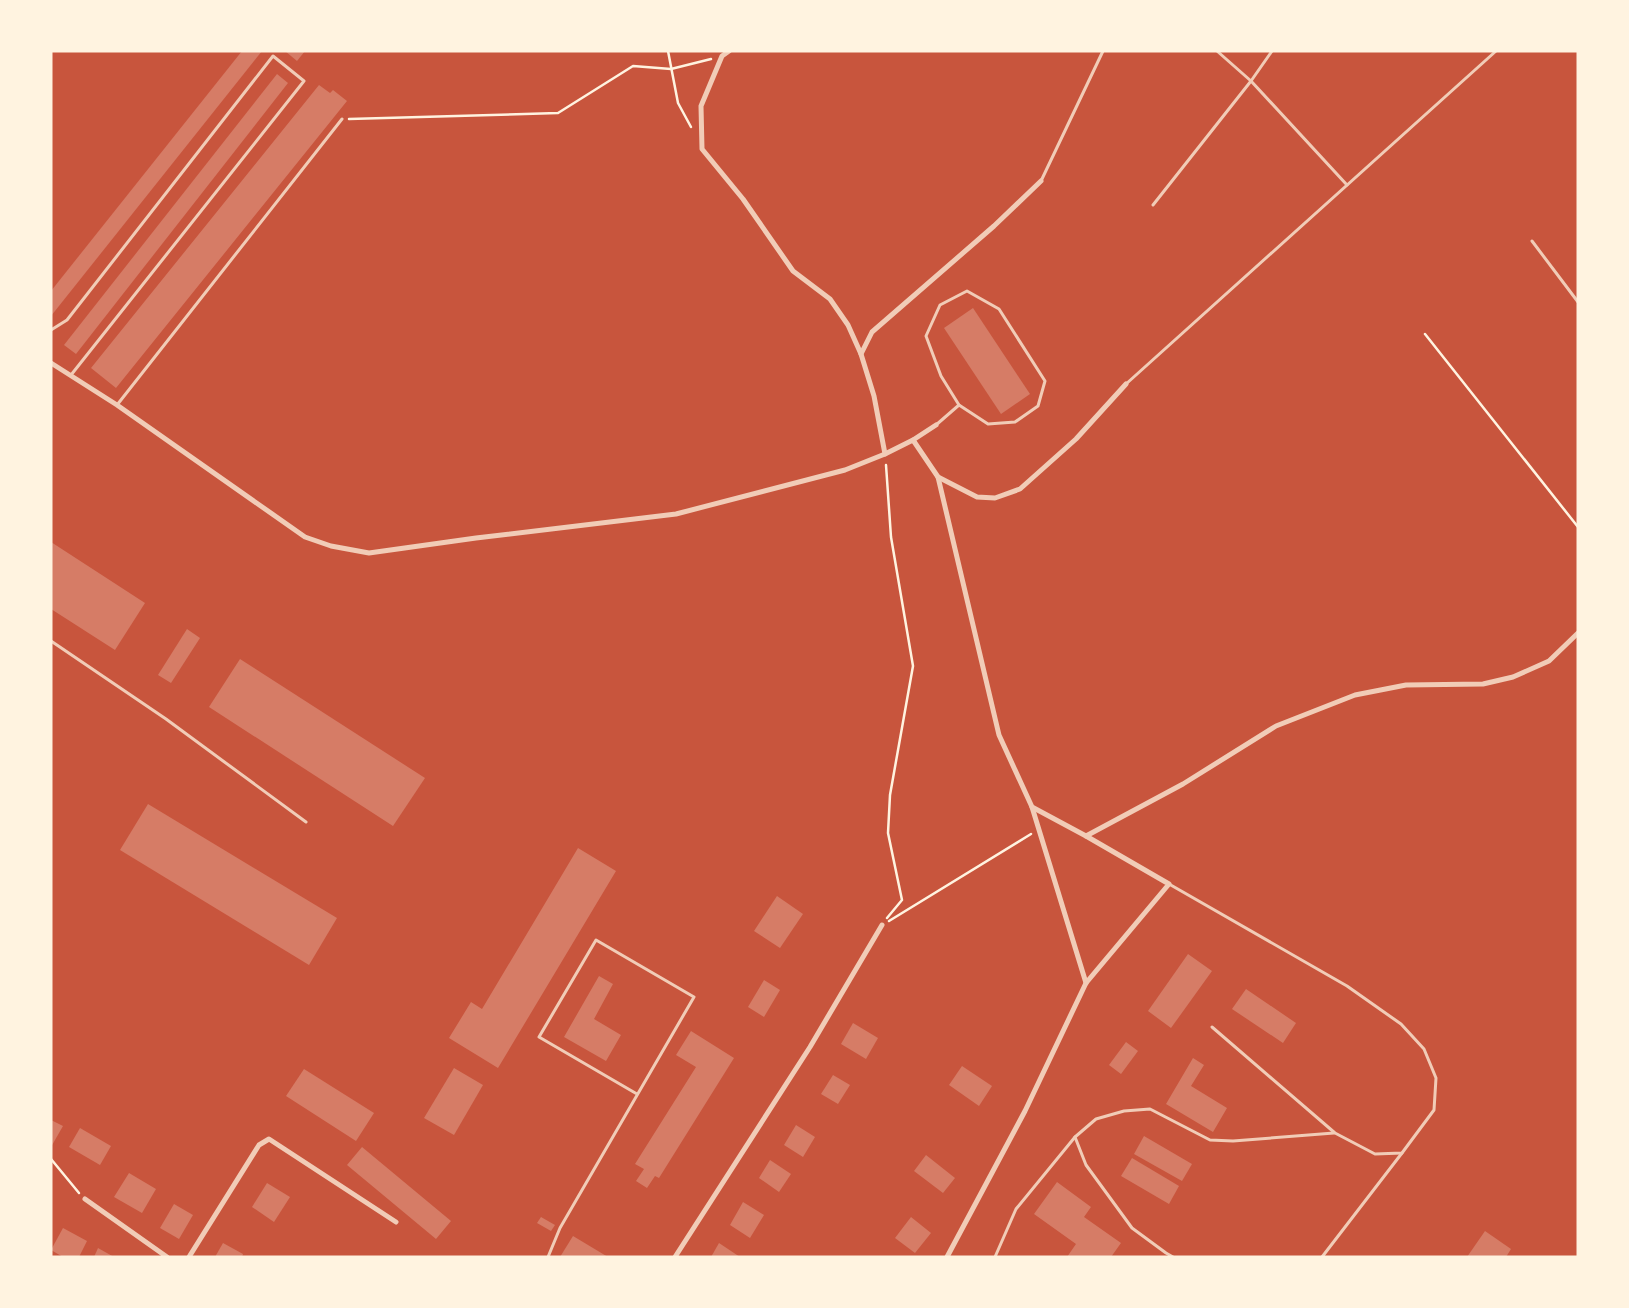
<svg xmlns="http://www.w3.org/2000/svg" width="1629" height="1308" viewBox="0 0 1629 1308" font-family="Manrope,sans-serif">
	<style>
		.building { fill: #d67c66 }
		.lines { fill: none; stroke-linecap: round; stroke-linejoin: round }
		.path { stroke: #fff3e0; stroke-width: 2.5 }
		.service { stroke: #f1ccb7; stroke-width: 3 }
		.minor { stroke: #f1ccb7; stroke-width: 5 }
	</style>
	<rect width="100%" height="100%" fill="#c8553d"/>
	<!-- building -->
	<g class="building">
		<polygon points="242,51 262,51 51,316 51,291"/>
		<polygon points="285,51 305,51 297,61"/>
		<polygon points="277,74 288,83 76,354 64,345"/>
		<polygon points="319,85 330,93 333,90 347,101 116,388 91,368"/>
		<polygon points="973,308 1030,394 1001,414 944,328"/>
		<polygon points="51,542 145,603 115,650 51,609"/>
		<polygon points="187,629 200,638 171,683 158,675"/>
		<polygon points="240,659 425,778 393,826 209,707"/>
		<polygon points="148,804 337,918 309,965 120,850"/>
		<polygon points="578,848 616,871 498,1068 449,1038 471,1002 482,1009"/>
		<polygon points="777,896 803,914 780,948 754,931"/>
		<polygon points="1188,954 1212,971 1171,1028 1148,1011"/>
		<polygon points="599,976 613,984 594,1019 621,1035 606,1061 564,1037"/>
		<polygon points="764,980 780,990 764,1017 748,1007"/>
		<polygon points="1246,989 1296,1023 1283,1043 1232,1009"/>
		<polygon points="853,1023 878,1038 866,1059 841,1044"/>
		<polygon points="691,1031 734,1058 659,1178 655,1176 647,1188 636,1181 644,1169 635,1164 696,1067 676,1055"/>
		<polygon points="1126,1042 1138,1051 1121,1074 1109,1065"/>
		<polygon points="1193,1058 1204,1065 1191,1086 1227,1108 1213,1132 1166,1104"/>
		<polygon points="962,1066 992,1086 979,1106 949,1085"/>
		<polygon points="454,1068 483,1085 454,1135 424,1118"/>
		<polygon points="304,1069 374,1113 356,1141 286,1096"/>
		<polygon points="833,1075 850,1085 838,1104 821,1094"/>
		<polygon points="51,1120 63,1126 51,1147"/>
		<polygon points="796,1125 815,1137 803,1157 784,1145"/>
		<polygon points="80,1128 111,1146 100,1165 69,1147"/>
		<polygon points="1144,1136 1192,1164 1182,1181 1134,1154"/>
		<polygon points="362,1147 451,1221 436,1239 347,1165"/>
		<polygon points="926,1155 955,1178 943,1193 914,1171"/>
		<polygon points="1132,1158 1179,1186 1169,1204 1121,1176"/>
		<polygon points="770,1160 791,1174 779,1192 759,1178"/>
		<polygon points="129,1173 156,1189 142,1213 114,1197"/>
		<polygon points="1057,1182 1091,1207 1084,1217 1121,1243 1111,1257 1067,1257 1076,1244 1034,1214"/>
		<polygon points="267,1183 290,1197 274,1222 252,1207"/>
		<polygon points="743,1202 764,1215 750,1238 730,1225"/>
		<polygon points="174,1204 193,1215 179,1239 160,1228"/>
		<polygon points="541,1217 555,1225 551,1231 537,1223"/>
		<polygon points="911,1217 931,1233 915,1253 895,1238"/>
		<polygon points="63,1228 87,1241 79,1257 63,1257 51,1250"/>
		<polygon points="1485,1231 1511,1249 1506,1257 1467,1257"/>
		<polygon points="573,1236 608,1257 560,1257"/>
		<polygon points="223,1243 243,1254 242,1257 215,1257"/>
		<polygon points="719,1243 740,1257 711,1257"/>
		<polygon points="98,1248 114,1257 94,1257"/>
	</g>
	<g class="lines">
		<!-- path -->
		<g class="path">
			<polyline points="668,51 678,103 691,127"/>
			<polyline points="349,119 558,113 633,66 671,69 711,59"/>
			<polyline points="1425,334 1578,527"/>
			<polyline points="886,465 891,537 913,666 890,795 888,833 902,900 887,918"/>
			<polyline points="889,921 1031,834"/>
			<polyline points="51,1159 79,1193"/>
		</g>
		<!-- service -->
		<g class="service">
			<polyline points="1217,51 1251,81 1347,185"/>
			<polyline points="1041,181 1103,51"/>
			<polyline points="1153,205 1251,81 1272,51"/>
			<polyline points="1532,241 1578,302"/>
			<polygon points="967,291 999,309 1045,381 1038,406 1015,422 988,424 959,405 941,376 926,336 940,305"/>
			<polyline points="51,330 67,320 273,56 304,81 71,375"/>
			<polyline points="1126,384 1496,51"/>
			<polyline points="117,405 342,119"/>
			<polyline points="936,425 959,405"/>
			<polyline points="51,641 166,719 306,822"/>
			<polyline points="1169,884 1347,986 1401,1024 1424,1049 1436,1078 1434,1110 1402,1153 1375,1154 1335,1133 1212,1027"/>
			<polyline points="548,1257 560,1228 694,997 596,940 539,1037 637,1094"/>
			<polyline points="995,1257 1016,1209 1075,1137"/>
			<polyline points="1173,1257 1166,1253 1132,1228 1086,1165 1075,1137 1096,1119 1124,1111 1150,1109 1210,1140 1233,1141 1334,1133"/>
			<polyline points="1322,1257 1402,1153"/>
		</g>
		<!-- minor -->
		<g class="minor">
			<polyline points="729,51 722,56 701,106 702,149 743,199 793,271 830,299 848,325 861,354"/>
			<polyline points="51,363 117,405 305,537 331,546 369,553 476,538 676,514 845,470 885,454 913,440 938,477 999,735 1032,807 1086,836 1169,884 1086,983 1025,1111 947,1257"/>
			<polyline points="913,440 936,425"/>
			<polyline points="885,454 874,396 861,354 872,332 994,226 1041,181"/>
			<polyline points="938,477 977,497 995,498 1020,489 1076,439 1126,384"/>
			<polyline points="1032,807 1086,983"/>
			<polyline points="1086,836 1183,784 1276,726 1355,695 1406,685 1483,684 1513,677 1549,661 1578,633"/>
			<polyline points="85,1199 167,1257"/>
			<polyline points="189,1257 259,1145 269,1139 396,1222"/>
			<polyline points="675,1257 810,1047 882,925"/>
		</g>
	</g>
	<!-- border -->
	<rect width="1629" height="1308" fill="none" stroke="#fff3e0" stroke-width="105"/>
</svg>
